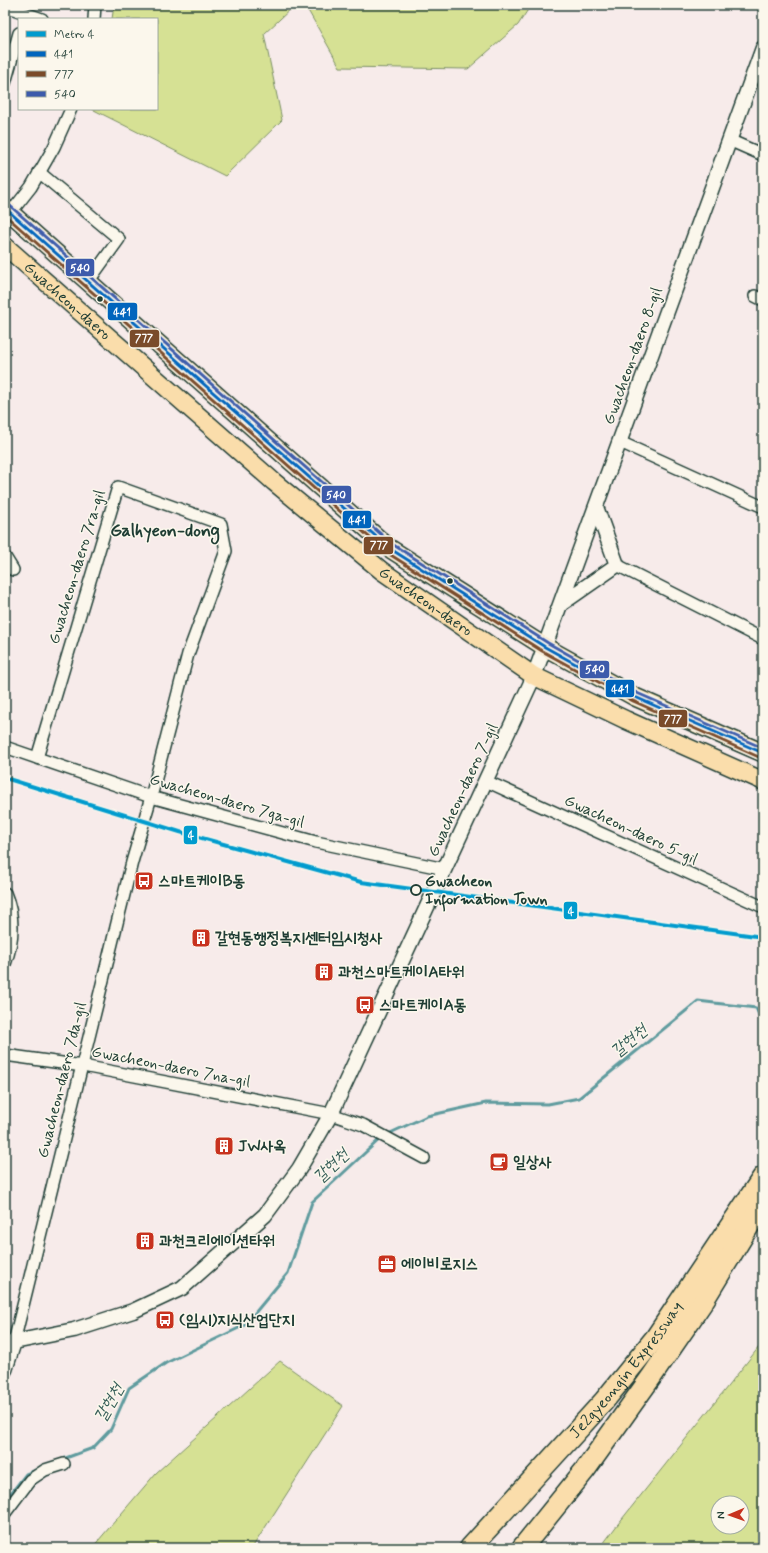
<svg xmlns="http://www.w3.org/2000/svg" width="768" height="1553" viewBox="0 0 768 1553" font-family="Mynerve,'Poor Story',sans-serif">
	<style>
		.green { fill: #d6e194; stroke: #7a8f64; fill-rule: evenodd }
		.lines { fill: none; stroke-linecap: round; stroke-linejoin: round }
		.stream { stroke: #5f9b9e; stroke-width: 3 }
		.minor-casing { stroke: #1f3d34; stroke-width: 14 }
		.tertiary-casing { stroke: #1f3d34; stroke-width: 17 }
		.primary-casing { stroke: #1f3d34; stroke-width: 20 }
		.motorway-casing { stroke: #1f3d34; stroke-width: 23 }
		.minor { stroke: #fbf7ec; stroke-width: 11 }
		.tertiary { stroke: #fbf7ec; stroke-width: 14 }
		.primary { stroke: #faddab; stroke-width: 17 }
		.motorway { stroke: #faddab; stroke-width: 20 }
		.bus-1-casing { stroke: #fbf7ec; stroke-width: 6 }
		.bus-2-casing { stroke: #fbf7ec; stroke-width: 6 }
		.bus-3-casing { stroke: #fbf7ec; stroke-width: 6 }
		.bus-1 { stroke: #0065bd; stroke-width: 3 }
		.bus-2 { stroke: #7a4b2a; stroke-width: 3 }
		.bus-3 { stroke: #3d5bab; stroke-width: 3 }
		.metro-1-casing { stroke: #fbf7ec; stroke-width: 7 }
		.metro-1 { stroke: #009bce; stroke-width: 4 }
		.bus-dot { fill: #1f3d34; stroke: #fbf7ec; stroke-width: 1.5 }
		.stop-dot { fill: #fbf7ec; stroke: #1f3d34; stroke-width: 2 }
		.labels { text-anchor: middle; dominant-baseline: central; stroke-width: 3; stroke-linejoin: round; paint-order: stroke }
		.street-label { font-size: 16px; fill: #1f3d34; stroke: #fbf7ec }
		.poi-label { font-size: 16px; font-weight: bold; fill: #1f3d34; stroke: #fbf7ec; text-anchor: start }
		.stop-label { font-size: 16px; font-weight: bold; fill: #1f3d34; stroke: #fbf7ec; text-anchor: start }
		.water-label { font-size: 17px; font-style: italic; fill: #345c57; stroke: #fbf7ec }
		.quarter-label { font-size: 18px; font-weight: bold; fill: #1f3d34; stroke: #fbf7ec }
		.line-badge { stroke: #fbf7ec; stroke-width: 1.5 }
		.badge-label { font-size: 11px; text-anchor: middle; font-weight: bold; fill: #fff }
	</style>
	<rect width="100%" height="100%" fill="#f7ebea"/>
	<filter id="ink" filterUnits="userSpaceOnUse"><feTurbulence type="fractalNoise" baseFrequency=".025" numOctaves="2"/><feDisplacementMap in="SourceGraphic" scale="8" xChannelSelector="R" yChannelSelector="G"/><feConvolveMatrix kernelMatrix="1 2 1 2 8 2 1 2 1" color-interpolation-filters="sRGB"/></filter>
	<g filter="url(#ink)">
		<!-- green -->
		<g class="green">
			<polygon points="114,5 295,5 264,34 282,120 225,176 92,109 157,109 157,19 112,19"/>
			<polygon points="305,5 531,5 518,25 468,69 340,67"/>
			<path d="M 763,1342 L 763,1548 L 600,1548 L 618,1524 ZM 718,1503 L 742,1503 L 742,1527 L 718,1527 Z"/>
			<polygon points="280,1361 343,1406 252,1548 92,1548 156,1473"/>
		</g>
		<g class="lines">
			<!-- stream -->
			<g class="stream">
				<polyline points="388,1134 427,1116 486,1103 548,1104 579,1098 698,1001 756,1008 763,1024"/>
				<polyline points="63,1459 93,1448 111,1429 129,1388 166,1363 245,1325 288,1273 312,1202 381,1138"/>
				<polyline points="5,1501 26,1474 39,1469"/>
			</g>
			<defs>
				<g id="minor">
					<polyline points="5,6 42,19"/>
					<polyline points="94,19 95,5"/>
					<polyline points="5,83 19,33"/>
					<polyline points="729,140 763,155"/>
					<polyline points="39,172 119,239 88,282"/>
					<polyline points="5,220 31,187 54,147 71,109"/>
					<polyline points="755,296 763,300"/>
					<polyline points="620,442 763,507"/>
					<polyline points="5,557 13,570"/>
					<polyline points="617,565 763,639"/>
					<polyline points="5,747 151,797 316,842 445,869"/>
					<polyline points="486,781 763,907"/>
					<path d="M 5,893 C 15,917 14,940 5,964"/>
					<polyline points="5,1055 83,1066 331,1114 363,1125 424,1158"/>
					<polyline points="5,1342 14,1342 132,862 151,797 188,654 226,551 221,524 118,487 37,758"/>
					<polyline points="5,1513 30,1480 45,1470 64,1464"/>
				</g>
				<g id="tertiary">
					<polyline points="561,604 617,565 596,507"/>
					<polyline points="5,1370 14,1342 74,1330 133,1311 182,1288 265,1215 299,1169 331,1114 534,676 763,48"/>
				</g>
				<g id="primary">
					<polyline points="5,208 389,548 545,647 635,697 763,753"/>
					<path id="s1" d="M 5,246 L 274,482 L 382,571 L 534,676 L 626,720 L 763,781"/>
				</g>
				<g id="motorway">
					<path id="s2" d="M 470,1548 L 604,1401 L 656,1337 L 763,1177"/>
					<polyline points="522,1548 585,1470 652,1376 702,1303 763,1203"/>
				</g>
			</defs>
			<!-- minor casing -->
			<use href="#minor" class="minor-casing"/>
			<!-- tertiary casing -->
			<use href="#tertiary" class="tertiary-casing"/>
			<!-- primary casing -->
			<use href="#primary" class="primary-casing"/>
			<!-- motorway casing -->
			<use href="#motorway" class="motorway-casing"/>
			<!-- minor -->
			<use href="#minor" class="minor"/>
			<!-- tertiary -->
			<use href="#tertiary" class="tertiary"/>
			<!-- primary -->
			<use href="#primary" class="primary"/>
			<!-- motorway -->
			<use href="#motorway" class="motorway"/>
			<defs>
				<polyline id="bus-1" points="5,208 389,548 545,647 635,697 763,753"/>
				<polyline id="bus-2" points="5,215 386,552 542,651 633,701 761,758"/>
				<polyline id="bus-3" points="8,204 392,544 548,643 637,693 763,748"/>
			</defs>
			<!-- bus-1 casing -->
			<use href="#bus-1" class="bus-1-casing"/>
			<!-- bus-2 casing -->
			<use href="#bus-2" class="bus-2-casing"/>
			<!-- bus-3 casing -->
			<use href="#bus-3" class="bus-3-casing"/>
			<!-- bus-1 -->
			<use href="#bus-1" class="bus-1"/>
			<!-- bus-2 -->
			<use href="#bus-2" class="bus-2"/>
			<!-- bus-3 -->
			<use href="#bus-3" class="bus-3"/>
			<defs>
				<polyline id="metro-1" points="5,778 180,832 361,882 763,937"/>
			</defs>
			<!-- metro-1 casing -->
			<use href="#metro-1" class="metro-1-casing"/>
			<!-- metro-1 -->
			<use href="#metro-1" class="metro-1"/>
		</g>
	</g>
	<!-- icons -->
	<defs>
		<symbol id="bus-square" viewBox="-11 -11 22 22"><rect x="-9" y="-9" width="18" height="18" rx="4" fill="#c8321e" stroke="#fbf7ec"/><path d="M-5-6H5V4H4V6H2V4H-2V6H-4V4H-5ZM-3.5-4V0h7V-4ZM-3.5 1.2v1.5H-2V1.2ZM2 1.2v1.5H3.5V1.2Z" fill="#fff"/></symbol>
		<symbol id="building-square" viewBox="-11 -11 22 22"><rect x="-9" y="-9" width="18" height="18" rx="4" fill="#c8321e" stroke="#fbf7ec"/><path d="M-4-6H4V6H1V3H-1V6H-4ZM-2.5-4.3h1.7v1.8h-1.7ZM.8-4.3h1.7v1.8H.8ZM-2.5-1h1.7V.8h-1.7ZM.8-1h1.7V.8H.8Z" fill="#fff"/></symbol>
		<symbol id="cafe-square" viewBox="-11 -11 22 22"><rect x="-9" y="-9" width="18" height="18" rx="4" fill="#c8321e" stroke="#fbf7ec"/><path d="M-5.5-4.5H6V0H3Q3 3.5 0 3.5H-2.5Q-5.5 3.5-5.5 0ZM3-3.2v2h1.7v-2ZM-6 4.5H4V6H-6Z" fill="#fff"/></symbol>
		<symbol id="office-square" viewBox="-11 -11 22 22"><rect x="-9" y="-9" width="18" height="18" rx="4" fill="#c8321e" stroke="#fbf7ec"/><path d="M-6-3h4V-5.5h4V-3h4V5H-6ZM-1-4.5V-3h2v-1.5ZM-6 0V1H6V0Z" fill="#fff"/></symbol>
	</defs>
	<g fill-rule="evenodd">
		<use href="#bus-square" x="133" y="870" width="22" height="22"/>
		<use href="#building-square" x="190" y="927" width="22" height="22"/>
		<use href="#building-square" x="313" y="961" width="22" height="22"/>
		<use href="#bus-square" x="354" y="994" width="22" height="22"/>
		<use href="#building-square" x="213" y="1135" width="22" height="22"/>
		<use href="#cafe-square" x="488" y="1151" width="22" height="22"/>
		<use href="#building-square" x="134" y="1230" width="22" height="22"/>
		<use href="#office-square" x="376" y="1253" width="22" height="22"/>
		<use href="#bus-square" x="154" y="1309" width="22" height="22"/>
	</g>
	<!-- markers -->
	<g class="bus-dot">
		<circle cx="100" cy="299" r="3.5"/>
		<circle cx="450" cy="581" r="3.5"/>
	</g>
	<circle class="stop-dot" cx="416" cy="890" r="5"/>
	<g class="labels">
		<!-- street labels -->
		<g class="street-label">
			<text stroke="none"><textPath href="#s1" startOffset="83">Gwacheon-daero</textPath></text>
			<text transform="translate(633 356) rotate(-70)">Gwacheon-daero 8-gil</text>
			<text transform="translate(77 567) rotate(-73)">Gwacheon-daero 7ra-gil</text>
			<text stroke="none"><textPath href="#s1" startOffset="551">Gwacheon-daero</textPath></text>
			<text transform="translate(463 790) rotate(-65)">Gwacheon-daero 7-gil</text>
			<text transform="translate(227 801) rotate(16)">Gwacheon-daero 7ga-gil</text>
			<text transform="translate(631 830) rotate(25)">Gwacheon-daero 5-gil</text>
			<text transform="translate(171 1067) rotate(11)">Gwacheon-daero 7na-gil</text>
			<text transform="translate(62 1080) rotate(-76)">Gwacheon-daero 7da-gil</text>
			<text stroke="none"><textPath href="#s2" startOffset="237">Je2gyeongin Expressway</textPath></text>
		</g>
		<!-- poi labels -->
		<g class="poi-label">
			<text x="158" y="881">스마트케이B동</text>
			<text x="215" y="938">갈현동행정복지센터임시청사</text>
			<text x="338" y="972">과천스마트케이A타워</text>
			<text x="379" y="1005">스마트케이A동</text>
			<text x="238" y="1146">JW사옥</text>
			<text x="513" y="1162">일상사</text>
			<text x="159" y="1241">과천크리에이션타워</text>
			<text x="401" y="1264">에이비로지스</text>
			<text x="179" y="1320">(임시)지식산업단지</text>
		</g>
		<!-- stop labels -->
		<g class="stop-label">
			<text x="425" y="881">Gwacheon<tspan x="425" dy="18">Information Town</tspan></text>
		</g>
		<!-- water labels -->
		<g class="water-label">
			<text transform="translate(629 1041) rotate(-39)">갈현천</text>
			<text transform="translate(331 1166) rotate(-43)">갈현천</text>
			<text transform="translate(109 1403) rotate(-60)">갈현천</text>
		</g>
		<!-- quarter labels -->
		<g class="quarter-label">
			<text x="165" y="531">Galhyeon-dong</text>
		</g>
	</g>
	<g class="line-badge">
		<rect x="65" y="258" width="30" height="19" rx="4" fill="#3d5bab"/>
		<rect x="107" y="302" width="31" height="19" rx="4" fill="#0065bd"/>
		<rect x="129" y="329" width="31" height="19" rx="4" fill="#7a4b2a"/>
		<rect x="321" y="485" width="31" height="19" rx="4" fill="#3d5bab"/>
		<rect x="342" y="510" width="30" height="19" rx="4" fill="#0065bd"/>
		<rect x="363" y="536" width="31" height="19" rx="4" fill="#7a4b2a"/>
		<rect x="579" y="660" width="31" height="19" rx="4" fill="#3d5bab"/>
		<rect x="605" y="679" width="30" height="19" rx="4" fill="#0065bd"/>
		<rect x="658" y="709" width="30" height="19" rx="4" fill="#7a4b2a"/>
		<rect x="183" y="825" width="15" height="20" rx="4" fill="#009bce"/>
		<rect x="563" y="901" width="15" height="19" rx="4" fill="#009bce"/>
	</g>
	<g class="badge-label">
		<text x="80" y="272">540</text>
		<text x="122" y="316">441</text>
		<text x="144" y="342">777</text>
		<text x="336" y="499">540</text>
		<text x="357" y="524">441</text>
		<text x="379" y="549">777</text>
		<text x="595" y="673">540</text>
		<text x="620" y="693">441</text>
		<text x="673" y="723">777</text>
		<text x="191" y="839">4</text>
		<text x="571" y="915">4</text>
	</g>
	<!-- margin -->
	<rect width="768" height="1553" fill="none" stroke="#fbf7ec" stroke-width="20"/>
	<rect x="10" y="10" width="748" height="1533" fill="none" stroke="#1f3d34" stroke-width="1.5" filter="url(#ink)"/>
	<!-- legend -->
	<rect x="18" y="18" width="140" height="92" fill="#fbf7ec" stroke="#a3ada2"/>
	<rect x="26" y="31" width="20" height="6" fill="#009bce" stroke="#a3ada2"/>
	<text x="54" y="38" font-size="12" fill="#1f3d34">Metro 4</text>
	<rect x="26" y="51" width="20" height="6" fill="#0065bd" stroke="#a3ada2"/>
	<text x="54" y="58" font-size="12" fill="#1f3d34">441</text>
	<rect x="26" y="71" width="20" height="6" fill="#7a4b2a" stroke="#a3ada2"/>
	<text x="54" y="78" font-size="12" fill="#1f3d34">777</text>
	<rect x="26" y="91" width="20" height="6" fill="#3d5bab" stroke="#a3ada2"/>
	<text x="54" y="98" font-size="12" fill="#1f3d34">540</text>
	<!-- north arrow -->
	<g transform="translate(730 1515) rotate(268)"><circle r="19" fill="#fbf7ec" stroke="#a3ada2"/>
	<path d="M0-3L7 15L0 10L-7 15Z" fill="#c8321e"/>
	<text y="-6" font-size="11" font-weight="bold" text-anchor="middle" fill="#1f3d34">N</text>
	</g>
</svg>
